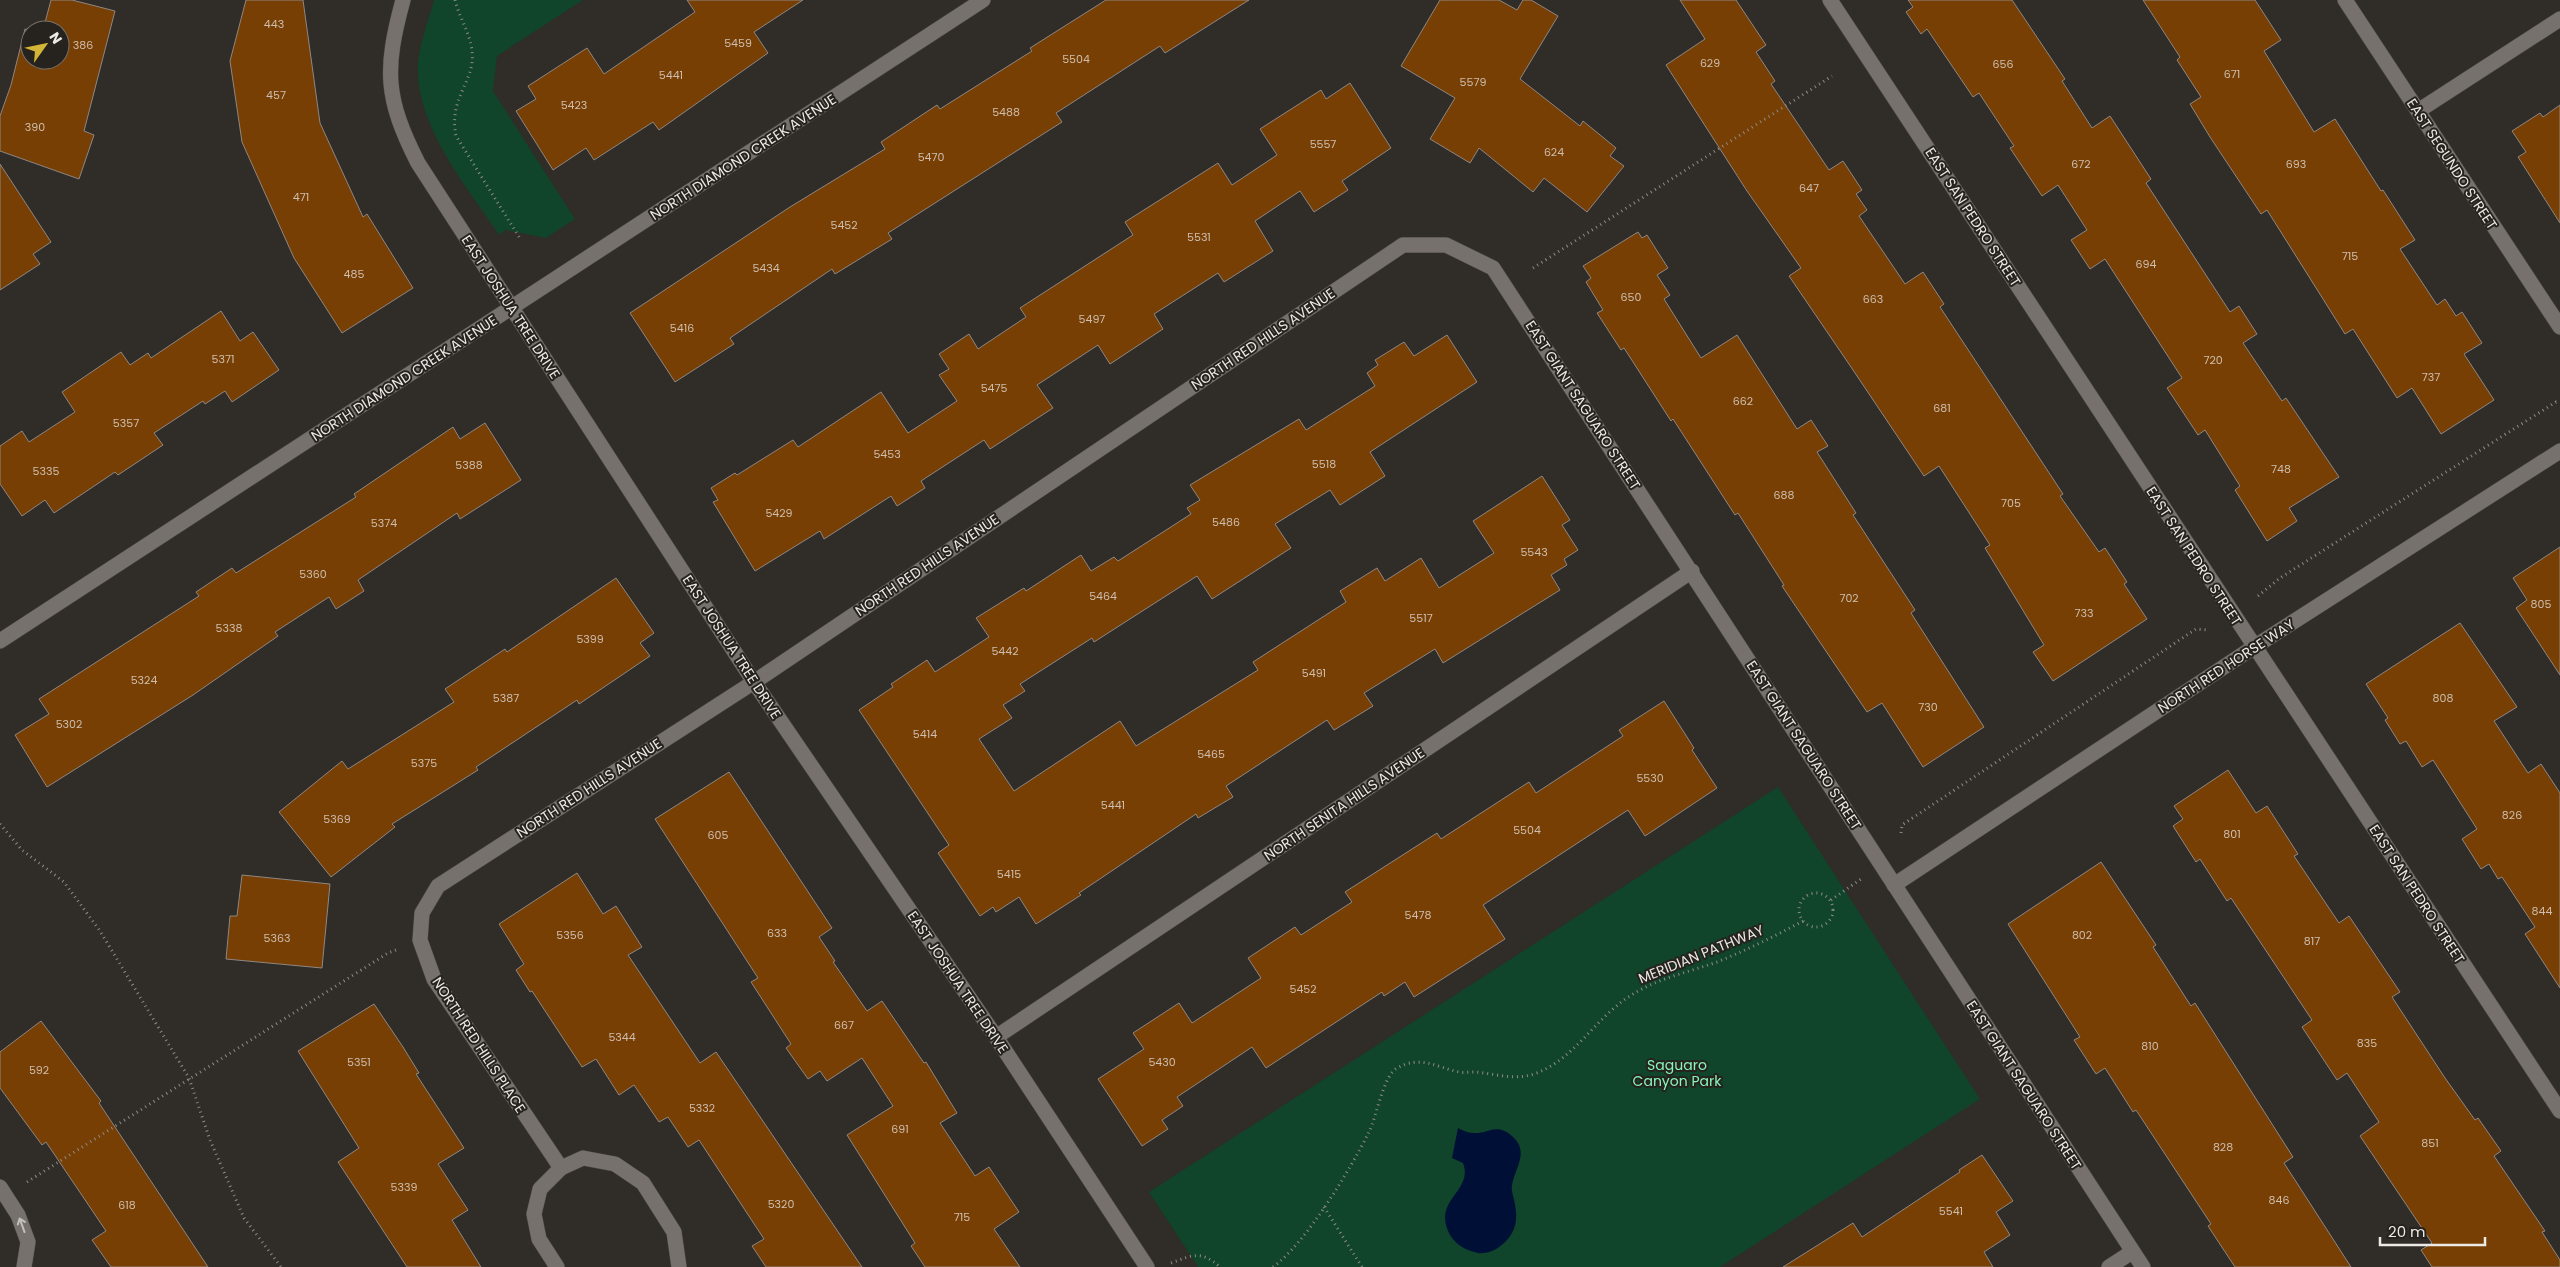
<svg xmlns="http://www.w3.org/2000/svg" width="2560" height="1267" viewBox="0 0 2560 1267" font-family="Poppins,sans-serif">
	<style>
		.green { fill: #10442b }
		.water { fill: #000f35 }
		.building { fill: #773f04; stroke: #8e8783 }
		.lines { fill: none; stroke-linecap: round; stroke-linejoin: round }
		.street-casing { stroke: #4b4743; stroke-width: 16 }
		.path { stroke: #8e8b87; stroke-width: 3; stroke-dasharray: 1 4; stroke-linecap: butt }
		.street { stroke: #76716c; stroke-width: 15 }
		.oneway { stroke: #c3bfbb }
		.labels { text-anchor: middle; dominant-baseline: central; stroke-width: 4; stroke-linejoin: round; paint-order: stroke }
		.number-label { font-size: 11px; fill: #cfbeae }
		.street-label { font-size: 14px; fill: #ece9e6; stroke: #26221e }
		.park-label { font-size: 14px; fill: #87f4b9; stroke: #26221e }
	</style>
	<rect width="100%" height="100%" fill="#302c27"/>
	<!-- green -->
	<g class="green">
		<path d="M 434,0 L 583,0 L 497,56 L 493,91 L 575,219 L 546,238 L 505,230 L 499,235 C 468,188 421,133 418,75 C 416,53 428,22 434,0 Z"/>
		<polygon points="1778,787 1980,1099 1720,1267 1198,1267 1149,1192"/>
	</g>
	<!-- water -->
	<path class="water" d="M 1458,1128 C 1462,1130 1468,1133 1473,1133 C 1489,1134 1496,1122 1512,1136 C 1530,1152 1515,1167 1512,1185 C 1511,1190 1513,1195 1514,1200 C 1519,1220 1516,1235 1499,1247 C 1494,1251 1485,1254 1478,1253 C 1466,1250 1457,1246 1450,1235 C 1431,1200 1474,1192 1463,1163 L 1452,1158 Z"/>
	<!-- building -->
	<g class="building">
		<polygon points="51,0 72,0 115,11 84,131 94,135 79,179 0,151 0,116 11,85 25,29 30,30 30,60 60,60 60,30 43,30"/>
		<polygon points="246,0 303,0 320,123 363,217 367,214 413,288 342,333 294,258 242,142 230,61"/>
		<polygon points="687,0 803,0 754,32 768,53 659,130 653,122 594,160 586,148 553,170 516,111 536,99 528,86 587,48 604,74 695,12"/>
		<polygon points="1106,0 1249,0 1165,53 1160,46 1056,113 1062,122 888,233 892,239 835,274 832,269 730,338 734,344 675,382 630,313 790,207 885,149 881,142 937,105 940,109 1032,51 1030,48"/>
		<polygon points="1440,0 1499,0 1517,10 1523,0 1531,0 1558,16 1520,79 1580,126 1583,121 1616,148 1610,156 1624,166 1587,212 1544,178 1533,192 1479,148 1470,163 1430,139 1455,98 1401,66"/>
		<polygon points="1680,0 1736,0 1766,45 1756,52 1775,81 1771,84 1829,170 1843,161 1862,190 1856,194 1867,210 1859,216 1905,284 1923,272 1944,304 1940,307 2063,494 2060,496 2099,552 2105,548 2127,582 2124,584 2147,619 2053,681 2033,652 2044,645 1985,548 1990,545 1939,466 1924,476 1851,367 1789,276 1801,268 1747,191 1666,65 1705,39"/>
		<polygon points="1908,0 2012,0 2065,79 2062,81 2092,128 2110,116 2151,179 2146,183 2230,312 2239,306 2257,334 2243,343 2282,401 2286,398 2339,477 2289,508 2297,521 2267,541 2235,490 2240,486 2205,430 2198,435 2167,388 2182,378 2105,259 2090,269 2071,240 2087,230 2058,185 2042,196 2010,148 2014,146 1979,93 1973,97 1927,29 1921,34 1906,12 1913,7"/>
		<polygon points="2143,0 2255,0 2281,40 2264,51 2314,132 2335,119 2381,191 2383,190 2415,240 2400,249 2437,305 2445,299 2456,316 2462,312 2482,343 2464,354 2494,400 2441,434 2412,388 2397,398 2353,329 2345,334 2267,210 2261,214 2210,137 2190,104 2201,97 2177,60 2180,57"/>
		<polygon points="1350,83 1391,148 1342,181 1348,190 1314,212 1300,191 1255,221 1273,251 1224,282 1218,273 1154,314 1163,329 1110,364 1098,345 1037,385 1053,408 990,449 984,440 921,481 925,488 897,506 891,496 824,539 820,531 755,571 713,502 718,500 711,488 735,473 737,475 793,440 798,447 881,392 908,433 957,401 939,375 949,369 939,354 969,334 978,349 1026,317 1020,308 1133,235 1125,222 1218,163 1232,185 1277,155 1260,129 1321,90 1326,99"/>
		<polygon points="2560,105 2560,223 2518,157 2526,152 2512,131 2540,113 2543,117"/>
		<polygon points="0,164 51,242 33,254 40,264 0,290"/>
		<polygon points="1638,232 1642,238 1647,235 1668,268 1657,275 1670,295 1664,299 1701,358 1737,335 1797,429 1811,420 1828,446 1817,452 1856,513 1853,515 1915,610 1911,613 1984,727 1923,767 1882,703 1867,712 1782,586 1784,585 1738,513 1735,515 1673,419 1671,421 1624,348 1621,350 1597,313 1603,310 1586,282 1591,278 1583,266"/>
		<polygon points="221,311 240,341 253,332 279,370 232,402 225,391 205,404 203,401 154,433 163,445 118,475 115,472 54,513 45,500 22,516 0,484 0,446 22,431 29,442 75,412 62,392 121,352 130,365 148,353 151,358"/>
		<polygon points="1447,335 1477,382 1370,452 1385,476 1340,505 1330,490 1275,524 1291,548 1212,599 1197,576 1094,642 1092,638 1020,684 1025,691 1003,705 1012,718 979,739 1014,791 1120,721 1136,746 1258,670 1253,662 1346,602 1340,591 1377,568 1385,581 1421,558 1439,588 1494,553 1473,521 1542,476 1570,520 1562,525 1578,550 1564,559 1567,565 1551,575 1560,590 1443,663 1435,649 1364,693 1373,706 1334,730 1327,720 1281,750 1226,786 1233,797 1198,818 1196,814 1079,893 1081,895 1036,924 1019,897 996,912 993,907 980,916 938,853 949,845 859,710 893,687 891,684 927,660 935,672 989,637 976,618 1024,588 1026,591 1081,555 1091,571 1114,557 1118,561 1191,514 1187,508 1200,500 1190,485 1299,419 1306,430 1375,386 1367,373 1378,365 1375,360 1404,342 1414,356"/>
		<polygon points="485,423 521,480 460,519 457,513 358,580 364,591 336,609 329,597 275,632 278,636 193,695 47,787 15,735 49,714 39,699 199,596 196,592 232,568 236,573 356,497 354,494 453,427 460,439"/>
		<polygon points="2560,547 2560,675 2516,608 2527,600 2513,578"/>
		<polygon points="616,578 654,633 640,643 650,656 579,704 577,700 476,767 478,770 392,824 395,827 331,877 279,812 342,761 348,769 454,702 445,689 505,649 507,652"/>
		<polygon points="2460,623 2517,707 2494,721 2528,773 2541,764 2560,793 2560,988 2525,934 2535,927 2502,877 2498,879 2489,864 2481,869 2462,839 2477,829 2433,760 2422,767 2406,741 2400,744 2385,720 2388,718 2366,684"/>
		<polygon points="1664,701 1694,748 1692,750 1717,788 1645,836 1628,810 1483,905 1505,939 1414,997 1405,982 1384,996 1382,992 1266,1068 1252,1047 1177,1097 1183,1106 1162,1120 1168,1129 1142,1146 1098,1079 1144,1049 1133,1033 1179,1003 1192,1023 1261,978 1248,958 1295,927 1301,935 1352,902 1345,892 1437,833 1441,839 1529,782 1536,793 1623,736 1619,730"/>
		<polygon points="2228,770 2256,813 2267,806 2298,854 2294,856 2339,923 2349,916 2400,992 2392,997 2445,1078 2475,1120 2478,1118 2501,1151 2494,1156 2545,1231 2542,1232 2560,1260 2560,1267 2432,1267 2421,1250 2432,1243 2360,1136 2379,1122 2347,1073 2337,1080 2302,1027 2312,1020 2231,898 2227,901 2200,859 2196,862 2173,826 2183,819 2174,806"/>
		<polygon points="729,772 832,928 819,937 835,961 833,962 867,1011 882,1001 924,1063 926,1062 957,1113 940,1123 975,1176 989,1167 1019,1212 994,1229 1020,1267 925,1267 911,1246 915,1243 847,1135 893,1106 862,1058 827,1081 820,1071 808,1079 786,1048 791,1044 751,982 758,978 655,819"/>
		<polygon points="2101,862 2156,945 2153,947 2191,1006 2195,1003 2293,1157 2284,1163 2351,1267 2235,1267 2208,1226 2211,1224 2136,1110 2133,1112 2105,1068 2096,1074 2074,1040 2080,1037 2008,924"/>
		<polygon points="577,873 603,914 616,906 642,947 628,955 700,1063 716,1052 862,1267 766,1267 752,1246 764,1239 699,1140 688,1147 668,1117 659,1122 634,1085 619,1095 596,1059 582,1067 532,991 530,992 516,970 524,964 499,924"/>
		<polygon points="242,875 330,884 322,968 226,959 230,916 237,916"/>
		<polygon points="374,1004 403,1047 419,1073 416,1074 464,1148 438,1164 468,1210 452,1220 481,1267 407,1267 338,1162 359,1148 298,1051"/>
		<polygon points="41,1021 101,1101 99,1103 208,1267 111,1267 92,1240 106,1231 46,1142 42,1145 0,1088 0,1052"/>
		<polygon points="1982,1155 2013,1201 1996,1212 2010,1235 1984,1252 1993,1267 1783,1267 1853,1223 1862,1237 1960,1172 1959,1170"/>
	</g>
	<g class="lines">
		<defs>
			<g id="street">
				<path d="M 403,0 C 384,70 385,98 418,163 L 754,682 L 996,1037 L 1147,1267"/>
				<polyline points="1830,0 2560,1111"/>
				<polyline points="2345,0 2560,327"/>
				<polyline points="2418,111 2560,19"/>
				<polyline points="0,641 983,0"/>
				<polyline points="1894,885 2254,647 2560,451"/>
				<polyline points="996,1037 1692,571"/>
				<polyline points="561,1168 434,979 420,940 422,913 438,886 754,682 1403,245 1446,245 1493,268 2143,1267"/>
				<polyline points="0,1187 18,1215 28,1242 24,1267"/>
				<polyline points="557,1267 539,1239 534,1214 540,1189 561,1168 583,1158 615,1164 643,1183 674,1232 679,1267"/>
				<polyline points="2109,1267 2132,1252"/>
			</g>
		</defs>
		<!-- street casing -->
		<use href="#street" class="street-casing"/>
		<!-- path -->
		<g class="path">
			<path d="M 455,0 C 459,17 470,33 472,51 C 476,81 448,97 456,136 L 521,240"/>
			<polyline points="1533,268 1832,76"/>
			<polyline points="2258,596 2280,578 2556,402 2560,403"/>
			<polyline points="0,824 22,850 64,882 100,931 189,1078 210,1140 244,1218 281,1267"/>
			<polyline points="1901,833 1902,825 2196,629 2207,630"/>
			<circle cx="1816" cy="910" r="17"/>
			<polyline points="1831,900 1861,879"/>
			<polyline points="27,1182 388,953 396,950"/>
			<polyline points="1324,1207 1362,1267"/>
			<path d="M 1171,1263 C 1193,1255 1201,1250 1220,1267"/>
			<path d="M 1273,1267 C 1306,1243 1350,1170 1369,1132 C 1377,1116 1383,1076 1397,1068 C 1421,1055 1435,1067 1459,1072 C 1464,1073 1469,1072 1474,1072 C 1494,1073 1513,1081 1534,1074 C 1575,1060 1596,1016 1633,994 C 1659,978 1689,972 1717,962 C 1747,950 1775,936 1803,921"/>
		</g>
		<!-- street -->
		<use href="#street" class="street"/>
	</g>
	<!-- one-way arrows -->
	<defs><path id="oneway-shaft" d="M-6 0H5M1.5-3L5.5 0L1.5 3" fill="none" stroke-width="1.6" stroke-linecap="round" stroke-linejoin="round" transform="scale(1.25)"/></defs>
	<use class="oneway" href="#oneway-shaft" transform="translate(22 1225) rotate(-110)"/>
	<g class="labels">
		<!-- number labels -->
		<g class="number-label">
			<text x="274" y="24">443</text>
			<text x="738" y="43">5459</text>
			<text x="83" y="45">386</text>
			<text x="1076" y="59">5504</text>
			<text x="1710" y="63">629</text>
			<text x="2003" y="64">656</text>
			<text x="2232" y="74">671</text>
			<text x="671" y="75">5441</text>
			<text x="1473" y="82">5579</text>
			<text x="276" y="95">457</text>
			<text x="574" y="105">5423</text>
			<text x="1006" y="112">5488</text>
			<text x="35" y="127">390</text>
			<text x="1323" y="144">5557</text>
			<text x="1554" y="152">624</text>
			<text x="931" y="157">5470</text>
			<text x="2081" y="164">672</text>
			<text x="2296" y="164">693</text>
			<text x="1809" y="188">647</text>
			<text x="301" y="197">471</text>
			<text x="844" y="225">5452</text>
			<text x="1199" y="237">5531</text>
			<text x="2350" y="256">715</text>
			<text x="2146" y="264">694</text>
			<text x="766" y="268">5434</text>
			<text x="354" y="274">485</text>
			<text x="1631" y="297">650</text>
			<text x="1873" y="299">663</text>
			<text x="1092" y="319">5497</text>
			<text x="682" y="328">5416</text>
			<text x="223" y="359">5371</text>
			<text x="2213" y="360">720</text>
			<text x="2431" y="377">737</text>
			<text x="994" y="388">5475</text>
			<text x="1743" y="401">662</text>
			<text x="1942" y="408">681</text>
			<text x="126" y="423">5357</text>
			<text x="887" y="454">5453</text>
			<text x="1324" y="464">5518</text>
			<text x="469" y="465">5388</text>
			<text x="2281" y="469">748</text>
			<text x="46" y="471">5335</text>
			<text x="1784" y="495">688</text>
			<text x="2011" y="503">705</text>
			<text x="779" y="513">5429</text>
			<text x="1226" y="522">5486</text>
			<text x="384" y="523">5374</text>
			<text x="1534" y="552">5543</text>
			<text x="313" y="574">5360</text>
			<text x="1103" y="596">5464</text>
			<text x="1849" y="598">702</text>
			<text x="2541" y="604">805</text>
			<text x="2084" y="613">733</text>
			<text x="1421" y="618">5517</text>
			<text x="229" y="628">5338</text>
			<text x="590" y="639">5399</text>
			<text x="1005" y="651">5442</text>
			<text x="1314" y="673">5491</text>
			<text x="144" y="680">5324</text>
			<text x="506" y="698">5387</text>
			<text x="2443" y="698">808</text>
			<text x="1928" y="707">730</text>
			<text x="69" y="724">5302</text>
			<text x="925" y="734">5414</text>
			<text x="1211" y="754">5465</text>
			<text x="424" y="763">5375</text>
			<text x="1650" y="778">5530</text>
			<text x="1113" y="805">5441</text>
			<text x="2512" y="815">826</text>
			<text x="337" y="819">5369</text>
			<text x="1527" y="830">5504</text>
			<text x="2232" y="834">801</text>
			<text x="718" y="835">605</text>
			<text x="1009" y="874">5415</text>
			<text x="2542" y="911">844</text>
			<text x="1418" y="915">5478</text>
			<text x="777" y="933">633</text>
			<text x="570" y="935">5356</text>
			<text x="2082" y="935">802</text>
			<text x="277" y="938">5363</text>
			<text x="2312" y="941">817</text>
			<text x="1303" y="989">5452</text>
			<text x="844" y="1025">667</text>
			<text x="622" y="1037">5344</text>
			<text x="2367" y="1043">835</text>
			<text x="2150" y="1046">810</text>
			<text x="359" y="1062">5351</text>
			<text x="1162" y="1062">5430</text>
			<text x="39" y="1070">592</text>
			<text x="702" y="1108">5332</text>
			<text x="900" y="1129">691</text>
			<text x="2430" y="1143">851</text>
			<text x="2223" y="1147">828</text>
			<text x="404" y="1187">5339</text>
			<text x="2279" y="1200">846</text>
			<text x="781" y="1204">5320</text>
			<text x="127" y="1205">618</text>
			<text x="1951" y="1211">5541</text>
			<text x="962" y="1217">715</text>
		</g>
		<!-- street labels -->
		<g class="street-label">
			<text transform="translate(743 157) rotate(-33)">NORTH DIAMOND CREEK AVENUE</text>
			<text transform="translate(2452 164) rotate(57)">EAST SEGUNDO STREET</text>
			<text transform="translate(1973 217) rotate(57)">EAST SAN PEDRO STREET</text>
			<text transform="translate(511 307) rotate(57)">EAST JOSHUA TREE DRIVE</text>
			<text transform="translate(1263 339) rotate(-34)">NORTH RED HILLS AVENUE</text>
			<text transform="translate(404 378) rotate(-33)">NORTH DIAMOND CREEK AVENUE</text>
			<text transform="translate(1583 405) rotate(57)">EAST GIANT SAGUARO STREET</text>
			<text transform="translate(2194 556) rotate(57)">EAST SAN PEDRO STREET</text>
			<text transform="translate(927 565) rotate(-34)">NORTH RED HILLS AVENUE</text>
			<text transform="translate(732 647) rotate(57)">EAST JOSHUA TREE DRIVE</text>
			<text transform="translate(2226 666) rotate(-33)">NORTH RED HORSE WAY</text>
			<text transform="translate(1804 745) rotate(57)">EAST GIANT SAGUARO STREET</text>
			<text transform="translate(589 788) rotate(-33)">NORTH RED HILLS AVENUE</text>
			<text transform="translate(1344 804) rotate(-34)">NORTH SENITA HILLS AVENUE</text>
			<text transform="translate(2417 894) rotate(57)">EAST SAN PEDRO STREET</text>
			<text transform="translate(1701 954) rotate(-22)">MERIDIAN PATHWAY</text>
			<text transform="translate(958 982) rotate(56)">EAST JOSHUA TREE DRIVE</text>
			<text transform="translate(479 1045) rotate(57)">NORTH RED HILLS PLACE</text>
			<text transform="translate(2024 1085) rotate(57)">EAST GIANT SAGUARO STREET</text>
		</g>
		<!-- park labels -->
		<g class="park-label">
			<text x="1677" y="1065">Saguaro<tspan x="1677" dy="16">Canyon Park</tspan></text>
		</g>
	</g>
	<!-- north arrow -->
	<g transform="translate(45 45) rotate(57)"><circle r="24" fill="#26221e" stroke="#75726e"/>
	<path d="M0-4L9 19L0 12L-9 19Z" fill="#d3b635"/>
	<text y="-8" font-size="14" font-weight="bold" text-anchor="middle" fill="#ece9e6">N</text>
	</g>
	<!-- scale -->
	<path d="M2380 1237v8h105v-8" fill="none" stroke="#ece9e6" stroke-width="2.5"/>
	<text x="2388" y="1237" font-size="15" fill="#ece9e6" stroke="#26221e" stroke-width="4" paint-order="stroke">20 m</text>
</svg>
